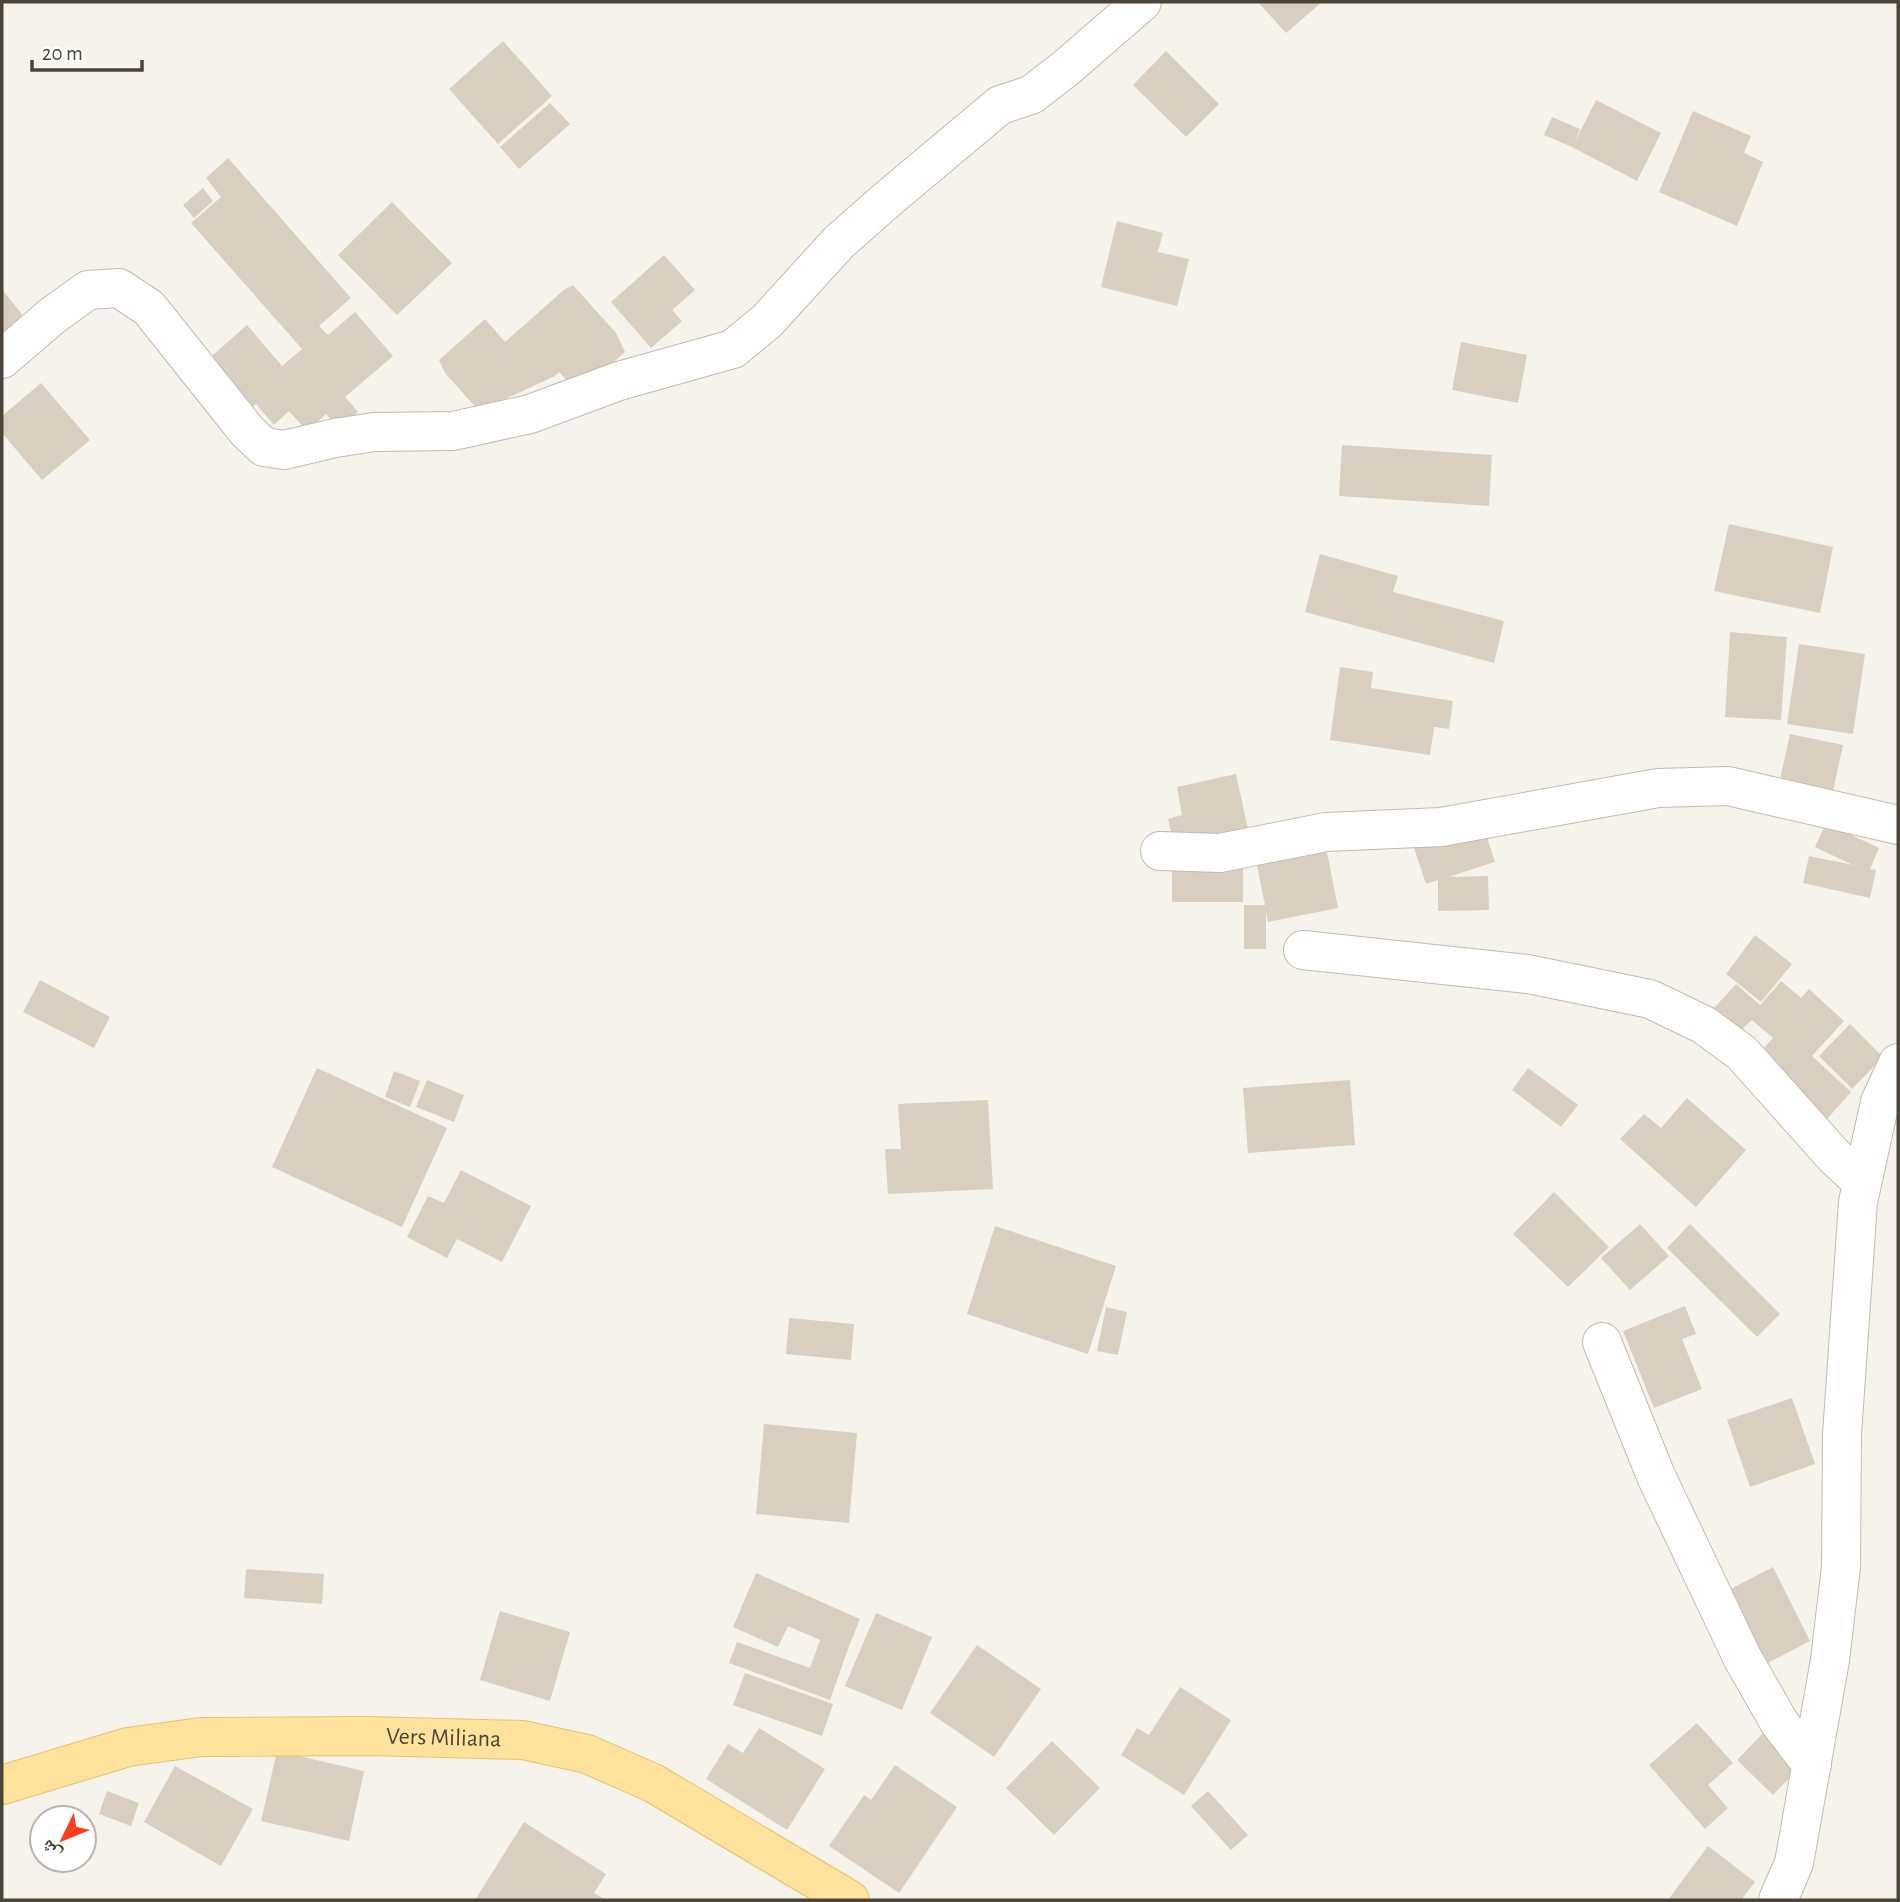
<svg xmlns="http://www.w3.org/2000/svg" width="1900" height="1902" viewBox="0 0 1900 1902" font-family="'Alegreya Sans','Noto Naskh Arabic',sans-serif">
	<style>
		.building { fill: #d8cfc1 }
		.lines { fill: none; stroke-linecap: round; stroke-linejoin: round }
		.minor-casing { stroke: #c2bbae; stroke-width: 40 }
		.major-casing { stroke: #e6c16a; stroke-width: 40 }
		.minor { stroke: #fff; stroke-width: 38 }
		.major { stroke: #ffe39c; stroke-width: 38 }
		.labels { text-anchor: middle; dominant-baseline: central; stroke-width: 5; stroke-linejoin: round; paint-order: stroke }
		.street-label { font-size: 24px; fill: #4b4439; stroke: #fff }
	</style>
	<rect width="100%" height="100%" fill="#f6f3ec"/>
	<!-- building -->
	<g class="building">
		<polygon points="1258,2 1322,2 1286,33"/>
		<polygon points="503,41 552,96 498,144 449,89"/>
		<polygon points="1166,51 1219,104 1186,137 1133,85"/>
		<polygon points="1596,100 1661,133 1637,181 1572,147 1544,135 1552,117 1580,129 1575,142"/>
		<polygon points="550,103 570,124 519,169 500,147"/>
		<polygon points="1693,111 1751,136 1744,153 1763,162 1737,226 1659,192"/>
		<polygon points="228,158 351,298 319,326 328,335 355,312 393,356 345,397 358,412 339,429 326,414 307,431 289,411 274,425 256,404 239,418 197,369 247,325 282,366 302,349 191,223 221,197 206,178"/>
		<polygon points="203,188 213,201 194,218 183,205"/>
		<polygon points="392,202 452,263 397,315 338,255"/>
		<polygon points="1117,221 1163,233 1158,252 1189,259 1177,306 1101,287"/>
		<polygon points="664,255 695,290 672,310 682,321 651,348 611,302"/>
		<polygon points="573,285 616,333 625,352 608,367 571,385 559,372 555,376 479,411 445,373 439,360 485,319 505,342 565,289"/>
		<polygon points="2,289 24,317 2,335"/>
		<polygon points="1461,342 1527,355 1518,403 1452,390"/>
		<polygon points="41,383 90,440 42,480 2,433 2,416"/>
		<polygon points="1342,445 1492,455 1489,506 1339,496"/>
		<polygon points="1729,524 1833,547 1820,613 1714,591"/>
		<polygon points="1320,554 1398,576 1393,592 1504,621 1494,663 1305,612"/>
		<polygon points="1730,632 1787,637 1781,720 1725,717"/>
		<polygon points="1799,644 1865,654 1853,734 1787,724"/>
		<polygon points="1340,667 1373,672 1371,688 1453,701 1449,729 1434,727 1430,755 1330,740"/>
		<polygon points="1790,734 1843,745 1829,809 1776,797"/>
		<polygon points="1236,774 1249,834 1175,850 1168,819 1182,815 1177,787"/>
		<polygon points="1826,823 1879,848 1870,869 1876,870 1870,898 1803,883 1809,856 1853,865 1815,847"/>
		<polygon points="1483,825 1495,862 1448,877 1488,876 1489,910 1438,911 1438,880 1426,884 1414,848"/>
		<polygon points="1324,837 1338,908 1268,922 1266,912 1266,949 1244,949 1244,905 1265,905 1254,851"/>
		<polygon points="1243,862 1243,902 1172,902 1172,863"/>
		<polygon points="1755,935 1792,964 1761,1002 1726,974"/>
		<polygon points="40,980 110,1017 94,1048 23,1012"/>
		<polygon points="1781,981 1801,998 1809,989 1844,1021 1812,1056 1851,1092 1827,1119 1757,1056 1773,1038 1752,1020 1740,1031 1714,1008 1736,984 1760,1005"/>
		<polygon points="1850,1024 1883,1057 1852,1089 1819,1056"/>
		<polygon points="317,1068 447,1128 402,1227 272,1167"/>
		<polygon points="1528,1068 1578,1105 1561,1127 1512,1090"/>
		<polygon points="394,1071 420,1081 410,1107 385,1097"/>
		<polygon points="427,1080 464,1095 454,1122 416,1107"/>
		<polygon points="1350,1080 1355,1145 1248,1153 1243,1088"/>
		<polygon points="1687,1098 1746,1150 1696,1207 1620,1139 1644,1114 1661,1128"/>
		<polygon points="988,1100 993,1189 888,1194 885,1149 901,1149 898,1104"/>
		<polygon points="461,1170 531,1206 502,1262 457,1239 447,1258 407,1237 428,1196 444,1203"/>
		<polygon points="1554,1192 1609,1247 1568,1287 1513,1234"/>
		<polygon points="1640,1224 1669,1256 1630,1290 1601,1258"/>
		<polygon points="1690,1224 1780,1314 1757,1337 1667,1248"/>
		<polygon points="995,1226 1116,1266 1088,1354 967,1314"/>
		<polygon points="1685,1306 1696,1334 1682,1339 1702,1389 1654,1408 1623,1331"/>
		<polygon points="1106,1307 1127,1312 1118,1355 1097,1351"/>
		<polygon points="789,1318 854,1324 851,1360 786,1354"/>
		<polygon points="1792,1398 1815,1464 1750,1487 1727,1420"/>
		<polygon points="764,1424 857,1433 849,1523 756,1514"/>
		<polygon points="1773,1567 1810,1641 1760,1667 1723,1593"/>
		<polygon points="246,1569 324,1574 322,1604 244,1598"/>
		<polygon points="756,1573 860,1619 848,1649 830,1700 729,1663 737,1642 810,1668 820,1640 788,1626 778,1647 733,1627"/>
		<polygon points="500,1611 570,1632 550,1701 480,1680"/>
		<polygon points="876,1613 932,1637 902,1710 845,1686"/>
		<polygon points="977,1645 1041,1689 994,1757 930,1713"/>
		<polygon points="745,1673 833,1704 822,1736 733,1705"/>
		<polygon points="1180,1687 1231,1720 1184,1795 1121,1755 1137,1728 1149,1735"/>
		<polygon points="1697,1723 1733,1763 1708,1785 1728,1808 1705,1829 1649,1765"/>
		<polygon points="759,1728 825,1769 787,1830 706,1779 728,1744 743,1753"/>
		<polygon points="1766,1730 1802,1765 1773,1795 1737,1760"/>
		<polygon points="1052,1741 1100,1788 1054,1835 1006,1788"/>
		<polygon points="277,1751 364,1771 349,1841 261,1821"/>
		<polygon points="895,1765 957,1807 899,1893 829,1846 864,1795 871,1800"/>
		<polygon points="175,1766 253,1809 221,1866 144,1822"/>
		<polygon points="107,1791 139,1803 131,1826 99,1814"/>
		<polygon points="1208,1791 1248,1835 1231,1850 1191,1806"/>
		<polygon points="524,1822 606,1874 594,1893 606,1900 475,1900"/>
		<polygon points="1708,1846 1755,1882 1741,1900 1668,1900"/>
	</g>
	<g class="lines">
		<defs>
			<g id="minor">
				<polyline points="2,359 52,316 88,290 119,288 149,308 247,431 264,447 284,450 335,438 374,432 453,431 530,414 619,381 733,349 767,321 839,242 889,198 1000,105 1031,95 1066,68 1142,2"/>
				<polyline points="1160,851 1220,853 1326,832 1441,827 1658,788 1728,786 1898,825"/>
				<polyline points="1303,950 1528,974 1650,999 1704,1025 1742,1053 1834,1156 1862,1182"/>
				<polyline points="1602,1342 1656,1476 1742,1657 1779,1722 1812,1765"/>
				<polyline points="1778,1900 1794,1863 1830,1660 1841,1567 1842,1435 1858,1202 1880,1102 1898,1063"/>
			</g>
			<g id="major">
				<path id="s1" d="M 2,1785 L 128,1747 L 201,1737 L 367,1736 L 523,1740 L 587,1754 L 653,1783 L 850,1900"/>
			</g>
		</defs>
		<!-- minor casing -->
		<use href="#minor" class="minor-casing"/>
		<!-- major casing -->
		<use href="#major" class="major-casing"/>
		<!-- minor -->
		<use href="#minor" class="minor"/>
		<!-- major -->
		<use href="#major" class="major"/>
	</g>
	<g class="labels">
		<!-- street labels -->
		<g class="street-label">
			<text stroke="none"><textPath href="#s1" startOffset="448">Vers Miliana</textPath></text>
		</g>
	</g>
	<!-- border -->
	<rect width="1900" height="1902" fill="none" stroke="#4b4439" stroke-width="7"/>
	<!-- north arrow -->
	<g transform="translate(63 1839) rotate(227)"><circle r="33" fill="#ffffff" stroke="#b7b4b0" stroke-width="2"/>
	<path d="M0-5L12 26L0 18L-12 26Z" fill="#fc3f1d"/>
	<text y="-10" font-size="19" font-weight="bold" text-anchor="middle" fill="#4b4439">ش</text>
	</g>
	<!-- scale -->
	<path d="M32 60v10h110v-10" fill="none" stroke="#4b4439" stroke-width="3.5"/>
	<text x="42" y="60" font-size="21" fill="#4b4439" stroke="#ffffff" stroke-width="5" paint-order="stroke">20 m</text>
</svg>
